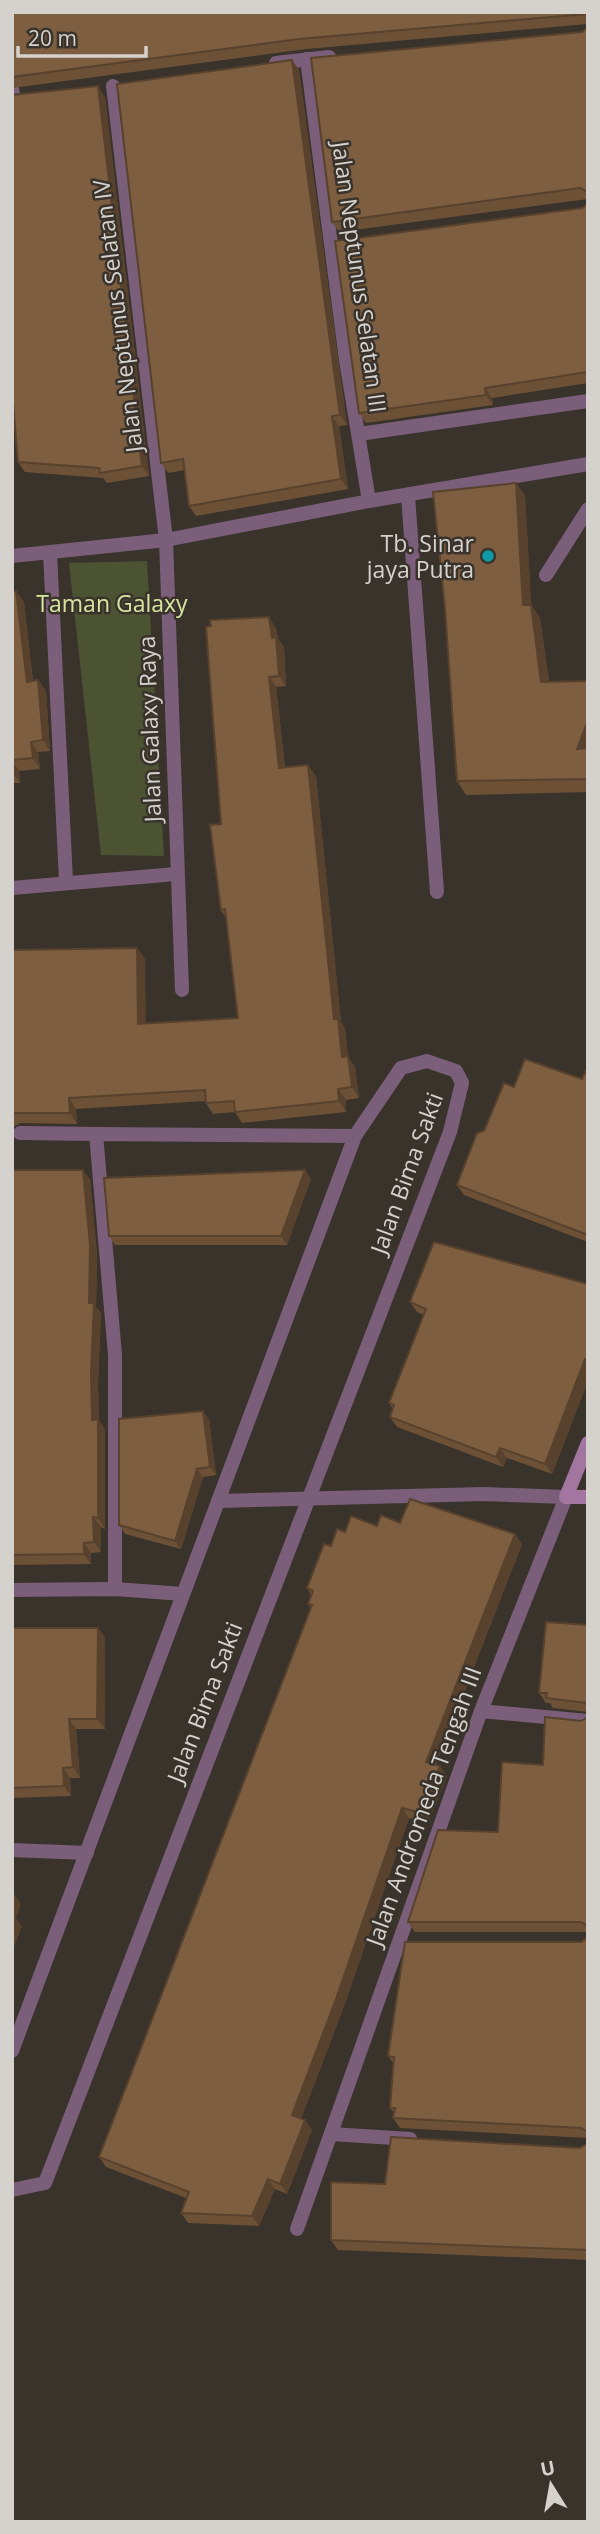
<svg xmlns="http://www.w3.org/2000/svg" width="600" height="2534" viewBox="0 0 600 2534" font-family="'Open Sans',sans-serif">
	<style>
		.green { fill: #4c5332 }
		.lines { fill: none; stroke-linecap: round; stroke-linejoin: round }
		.lane { stroke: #7b5f7a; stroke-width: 14 }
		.street { stroke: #7b5f7a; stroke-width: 14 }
		.secondary { stroke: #a376a1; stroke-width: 14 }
		.wall { fill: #6c5137 }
		.shaded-wall { fill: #58422d }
		.building { fill: #7d5e40; stroke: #58422d; stroke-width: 2 }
		.culture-dot { fill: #0f9aa8; stroke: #39332c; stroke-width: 2.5 }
		.labels { text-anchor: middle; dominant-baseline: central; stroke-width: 5; stroke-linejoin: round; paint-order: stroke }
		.street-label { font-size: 23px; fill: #d5d1cd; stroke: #39332c }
		.poi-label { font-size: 23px; fill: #d5d1cd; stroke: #39332c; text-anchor: end }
		.park-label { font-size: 23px; fill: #d7e5a1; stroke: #39332c }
	</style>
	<rect width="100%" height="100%" fill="#39332c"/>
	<!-- green -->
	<polygon class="green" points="147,561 164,856 101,855 69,563"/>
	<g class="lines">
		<!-- lane -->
		<g class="lane">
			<polyline points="408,496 437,892"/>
			<polyline points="546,575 588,509"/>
		</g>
		<!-- street -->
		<g class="street">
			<polyline points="307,59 346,360 369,501"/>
			<polyline points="276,63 329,57"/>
			<polyline points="113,86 166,540 182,990"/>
			<polyline points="12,87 13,96"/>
			<polyline points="359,434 588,401"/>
			<polyline points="50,553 66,881"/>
			<polyline points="12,556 166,540 369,501 588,464"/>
			<polyline points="12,888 176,874"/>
			<polyline points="20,1133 96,1134"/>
			<polyline points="218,1501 484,1494 566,1497 481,1711 297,2229"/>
			<polyline points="115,1589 115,1355 96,1134 355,1136"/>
			<polyline points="12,1590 115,1589 183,1594"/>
			<polyline points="481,1711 588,1721"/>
			<polyline points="12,1850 87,1853"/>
			<polyline points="12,2051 355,1136 401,1068 427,1061 456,1071 462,1083 450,1132 45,2183 12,2190"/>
			<polyline points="331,2134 410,2139"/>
		</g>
		<!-- secondary -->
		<polyline class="secondary" points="588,1443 566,1497 588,1497"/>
	</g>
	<!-- wall -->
	<g class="wall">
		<polygon points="12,12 588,12 588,24 306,49 12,88"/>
		<polygon points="588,27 588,199 339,232 332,222"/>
		<polygon points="292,60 299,70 347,425 339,426 348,489 196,516 189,506 185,470 168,473 161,463"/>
		<polygon points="105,97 149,476 107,483 103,478 25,472 18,462"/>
		<polygon points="588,204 588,383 492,398 493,405 366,423 359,413"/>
		<polygon points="516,483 525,496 531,605 540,618 549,682 588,681 588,792 466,795 457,781"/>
		<polygon points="12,592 24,602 33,681 38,680 46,691 50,751 38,752 40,769 19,771 20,783 12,783"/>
		<polygon points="276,628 278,639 284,647 286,686 276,687 285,767 316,776 341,1022 345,1029 348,1057 355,1067 359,1098 346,1100 346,1112 242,1123 235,1112 213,1114 206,1103 206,1101 76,1109 77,1124 20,1123 12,1128 12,950 137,948 145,959 145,1024 238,1018 226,918 221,910 221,824"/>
		<polygon points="588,1067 588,1242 464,1195 457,1185 484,1131 514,1087 582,1079"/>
		<polygon points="12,1170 83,1170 90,1180 97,1255 96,1307 101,1313 98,1384 99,1420 105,1430 105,1529 101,1527 101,1552 91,1553 91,1564 12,1565"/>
		<polygon points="311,1179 287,1245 115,1245 109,1236"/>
		<polygon points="588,1284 588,1381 552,1474 507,1458 503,1467 397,1427 390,1417 393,1409 389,1403 424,1315 417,1312 410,1302"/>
		<polygon points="209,1419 216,1475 203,1477 181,1549 125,1534 119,1525"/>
		<polygon points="400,1523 515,1534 522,1544 436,1765 447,1776 428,1823 409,1818 343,2009 301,2118 305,2120 312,2130 287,2194 275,2189 259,2226 188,2223 181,2213 186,2198 106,2167 99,2157 311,1608 308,1604 311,1595 307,1588 331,1546 345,1532 377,1526"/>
		<polygon points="588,1625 588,1712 553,1708 550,1703 546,1703 539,1693"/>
		<polygon points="12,1628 98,1628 105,1638 105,1729 76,1729 80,1778 70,1778 71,1796 12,1798"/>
		<polygon points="588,1717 588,1932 415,1932 408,1922 498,1832 543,1765 581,1721"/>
		<polygon points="588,1937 588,2138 400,2128 393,2118 394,2113 390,2108 394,2064 388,2056"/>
		<polygon points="588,2143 588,2260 338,2250 331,2240 385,2184 580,2148"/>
	</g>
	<!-- shaded-wall -->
	<g class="shaded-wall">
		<polygon points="292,60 299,70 347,425 340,415"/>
		<polygon points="98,86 105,97 149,476 142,466"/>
		<polygon points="485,388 492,398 493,405 486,395"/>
		<polygon points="332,416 339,426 348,489 341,479"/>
		<polygon points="516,483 525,496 532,618 523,605"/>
		<polygon points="16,591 24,602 34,693 27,682"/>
		<polygon points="531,605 540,618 550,695 541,682"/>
		<polygon points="269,617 276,628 278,639 284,647 286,686 279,676"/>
		<polygon points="269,677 276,687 286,778 279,768"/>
		<polygon points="38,680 46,691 50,751 43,740"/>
		<polygon points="588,720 588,756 577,749"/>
		<polygon points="31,742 38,752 40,769 33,758"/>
		<polygon points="12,761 19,771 20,783 12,772"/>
		<polygon points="308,765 316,776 341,1022 345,1029 348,1057 355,1067 359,1098 352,1087 342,1057 334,1019"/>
		<polygon points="137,948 145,959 146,1034 138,1024"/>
		<polygon points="338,1089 346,1100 346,1112 339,1101"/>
		<polygon points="69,1098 76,1109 77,1124 70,1113"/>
		<polygon points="83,1170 90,1180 97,1255 96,1307 101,1313 98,1384 99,1420 105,1430 105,1529 98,1518 92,1420 89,1303"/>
		<polygon points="305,1170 311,1179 287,1245 281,1236"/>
		<polygon points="585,1359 588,1363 588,1381 552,1474 545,1464"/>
		<polygon points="203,1411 209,1419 216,1475 210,1467"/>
		<polygon points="500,1448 507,1458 503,1467 496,1457"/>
		<polygon points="197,1469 203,1477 181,1549 175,1541"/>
		<polygon points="93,1517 101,1527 101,1552 94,1542"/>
		<polygon points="515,1534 522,1544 435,1767 426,1762"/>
		<polygon points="84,1543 91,1553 91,1564 84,1554"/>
		<polygon points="98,1628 105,1638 105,1729 97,1719"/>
		<polygon points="69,1719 76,1729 80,1778 73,1767"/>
		<polygon points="440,1766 447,1776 428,1823 421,1813"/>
		<polygon points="63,1768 70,1778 71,1796 64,1786"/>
		<polygon points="402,1808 409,1818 343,2009 299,2125 292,2115"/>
		<polygon points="14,1894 21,1904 16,1918 22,1926 12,1952 12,1899"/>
		<polygon points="305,2120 312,2130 287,2194 280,2184"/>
		<polygon points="268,2179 275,2189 259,2226 252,2216"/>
	</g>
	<!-- building -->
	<g class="building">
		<polygon points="12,12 588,12 588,19 586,14 299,39 12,77"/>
		<polygon points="588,27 588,192 580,188 332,222 311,58 582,32"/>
		<polygon points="292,60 340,415 332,416 341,479 189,506 183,459 161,463 117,84"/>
		<polygon points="98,86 142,466 100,473 99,468 18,462 12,391 12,95"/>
		<polygon points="588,204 588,372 485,388 486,395 359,413 335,241 582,208"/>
		<polygon points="516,483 523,605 531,605 541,682 588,681 588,720 577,749 588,748 588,779 457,781 445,608 433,492"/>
		<polygon points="16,591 27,682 38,680 43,740 31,742 33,758 12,760 12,592"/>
		<polygon points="269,617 272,638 276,637 279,676 269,677 279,768 308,765 334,1019 338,1019 342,1057 348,1056 352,1087 338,1089 339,1101 235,1112 234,1101 206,1103 205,1090 69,1098 70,1113 12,1113 12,950 137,948 138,1024 238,1018 225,909 221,910 210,825 221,824 206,627 211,626 210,620"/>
		<polygon points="525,1059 582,1079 588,1067 588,1235 457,1185 477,1133 484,1131 504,1083 514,1087"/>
		<polygon points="12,1170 83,1170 90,1245 89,1303 94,1303 91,1374 92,1420 98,1419 98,1518 93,1517 94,1542 84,1543 84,1554 12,1555"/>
		<polygon points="305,1170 281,1236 109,1236 104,1178"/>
		<polygon points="434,1242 588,1284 588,1360 585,1359 545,1464 500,1448 496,1457 390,1417 394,1405 389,1403 426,1309 410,1302"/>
		<polygon points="203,1411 210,1467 197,1469 175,1541 119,1525 119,1419"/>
		<polygon points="410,1499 515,1534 428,1757 426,1762 440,1766 421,1813 402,1808 336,1999 292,2115 305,2120 280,2184 268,2179 252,2216 181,2213 189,2192 99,2157 312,1605 308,1604 313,1591 307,1588 324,1544 331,1546 337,1529 345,1532 351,1516 377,1526 381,1515 400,1523"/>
		<polygon points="546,1622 588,1625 588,1705 586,1703 546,1698 547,1693 539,1693"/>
		<polygon points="12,1628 98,1628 97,1719 69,1719 73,1767 63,1768 64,1786 12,1788"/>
		<polygon points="545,1717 581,1721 588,1717 588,1926 581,1922 408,1922 438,1830 498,1832 502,1762 543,1765"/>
		<polygon points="588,1937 588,2132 581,2128 393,2118 395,2108 390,2108 394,2057 388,2056 405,1942 581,1942"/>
		<polygon points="391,2137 580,2148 588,2143 588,2250 331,2240 331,2182 385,2184"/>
	</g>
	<!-- markers -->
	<circle class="culture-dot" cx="488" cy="556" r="7"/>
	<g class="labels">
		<!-- street labels -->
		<g class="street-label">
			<text transform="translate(360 277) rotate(82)">Jalan Neptunus Selatan III</text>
			<text transform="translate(117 316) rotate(-97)">Jalan Neptunus Selatan IV</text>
			<text transform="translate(149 729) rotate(-92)">Jalan Galaxy Raya</text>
			<text transform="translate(406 1173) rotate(-70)">Jalan Bima Sakti</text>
			<text transform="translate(204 1702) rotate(-69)">Jalan Bima Sakti</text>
			<text transform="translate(423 1806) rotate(-70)">Jalan Andromeda Tengah III</text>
		</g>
		<!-- poi labels -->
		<g class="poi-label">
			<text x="474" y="543">Tb. Sinar<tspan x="474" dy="26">jaya Putra</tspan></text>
		</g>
		<!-- park labels -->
		<g class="park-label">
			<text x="112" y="603">Taman Galaxy</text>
		</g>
	</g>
	<!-- border -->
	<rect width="600" height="2534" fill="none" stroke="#d5d1cd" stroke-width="28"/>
	<!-- north arrow -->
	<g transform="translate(551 2485) rotate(349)" stroke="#39332c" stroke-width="5" paint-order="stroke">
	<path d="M0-5L12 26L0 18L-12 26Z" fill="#d5d1cd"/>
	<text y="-10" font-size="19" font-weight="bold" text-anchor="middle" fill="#d5d1cd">U</text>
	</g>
	<!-- scale -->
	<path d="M18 46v10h128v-10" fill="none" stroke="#d5d1cd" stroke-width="3.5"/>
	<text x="28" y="46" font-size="21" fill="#d5d1cd" stroke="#39332c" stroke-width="5" paint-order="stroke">20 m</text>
</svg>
